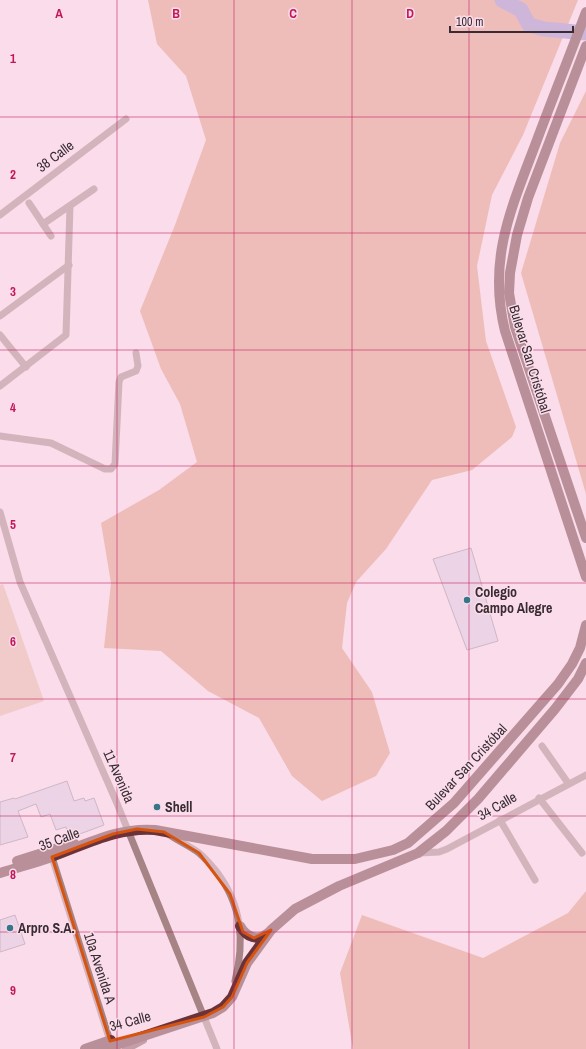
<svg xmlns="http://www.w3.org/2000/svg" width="586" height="1049" viewBox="0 0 586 1049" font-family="'Archivo Narrow',sans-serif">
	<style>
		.green { fill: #e7b6a4 }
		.forest { fill: #df987e }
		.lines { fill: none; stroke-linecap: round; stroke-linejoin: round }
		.river { stroke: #9987c7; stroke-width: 15 }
		.building { fill: #dcc8df; stroke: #9c899e }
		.street { stroke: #a68485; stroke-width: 7 }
		.secondary { stroke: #845558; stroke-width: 8 }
		.primary { stroke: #6b3339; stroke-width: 10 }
		.marked { fill: none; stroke: #d65410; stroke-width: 3; stroke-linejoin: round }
		.grid { fill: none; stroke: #c2185b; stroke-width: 1; stroke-opacity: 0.55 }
		.poi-dot { fill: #357789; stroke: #fadcea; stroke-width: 1.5 }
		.labels { text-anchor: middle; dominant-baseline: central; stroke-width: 3; stroke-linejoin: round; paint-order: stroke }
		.street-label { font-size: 14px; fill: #382c32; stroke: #fadcea }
		.poi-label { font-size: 14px; font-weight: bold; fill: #382c32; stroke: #fadcea; text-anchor: start }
		.grid-label { font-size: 13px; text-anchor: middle; font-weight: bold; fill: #c2185b; stroke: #fadcea; stroke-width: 3; stroke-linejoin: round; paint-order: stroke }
	</style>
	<rect width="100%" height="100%" fill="#fadcea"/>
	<!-- green -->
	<polygon class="green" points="3,584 44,701 0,716 0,585"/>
	<!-- forest -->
	<g class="forest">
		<polygon points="148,0 578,0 523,135 492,195 477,266 486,341 516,427 512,437 472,470 432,480 386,549 356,582 347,603 342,648 372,692 390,753 376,776 322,801 292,776 259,718 208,691 161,651 104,648 111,583 101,523 159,490 197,462 180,404 161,369 140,311 175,225 206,140 186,76 157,44"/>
		<polygon points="586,91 586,494 521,273 560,143"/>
		<polygon points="586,891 586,1049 353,1049 340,973 362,915 483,958 568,913"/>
	</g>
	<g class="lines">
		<!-- river -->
		<polyline class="river" points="502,0 521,10 529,25 544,29 586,33"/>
	</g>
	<!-- building -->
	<g class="building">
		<polygon points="471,548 498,641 467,650 433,559"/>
		<polygon points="67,781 74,801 84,798 85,801 94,798 104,825 69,838 66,827 56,830 50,814 41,817 36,804 18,811 28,837 0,845 0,802 14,798 15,799"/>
		<polygon points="15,915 25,944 0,952 0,920"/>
	</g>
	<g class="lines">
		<!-- street -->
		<g class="street">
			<polyline points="29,203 51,236"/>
			<polyline points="0,215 126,119"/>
			<polyline points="43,224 94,189"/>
			<polyline points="0,316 69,265"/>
			<polyline points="0,335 26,367"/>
			<polyline points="0,386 66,335 70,206"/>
			<polyline points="0,436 51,443 105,469 111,469 115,464 119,382 121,377 136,371 138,366 136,353"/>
			<polyline points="0,512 20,582 116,801 217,1049"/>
			<polyline points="542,746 568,783"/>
			<polyline points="539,798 582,853"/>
			<polyline points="500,820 535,880"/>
			<path d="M 168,834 C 178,841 190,846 199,853 C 205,858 211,865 216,871 C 242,905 245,941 235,981"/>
			<polyline points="419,853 439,852 447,849 586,775"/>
			<polyline points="52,857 110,1041"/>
		</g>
		<!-- secondary -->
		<polyline class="secondary" points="126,1049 143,1040"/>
		<!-- primary -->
		<g class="primary">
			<path d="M 586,12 C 570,55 553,97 537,140 C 512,207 487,258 505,331 L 586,577"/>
			<polyline points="586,46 528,198 517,235 510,273 509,293 515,327 586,538"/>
			<polyline points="17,861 74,843"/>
			<path d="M 0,873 C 18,867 36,863 54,856 C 87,844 119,827 155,830 L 312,859 L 355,859 L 393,850 L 408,843 L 454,803 L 558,684 L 572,664 L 580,648 L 586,625"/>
			<path d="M 240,926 C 246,937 258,942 268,933"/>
			<polyline points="85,1049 111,1040"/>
			<polyline points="104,1049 213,1013 223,1007 232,997 247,963 271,930 295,909 339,886 418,853 446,831 478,799 555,709 578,679 586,663"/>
		</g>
	</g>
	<!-- marked area -->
	<path d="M0 0H586V1049H0ZM 137,829 L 164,832 L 199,853 L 230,894 L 243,932 L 254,938 L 271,930 L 247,963 L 232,997 L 223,1007 L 204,1017 L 110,1041 L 52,857 L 113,834 Z" fill="#fadcea" fill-opacity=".55" fill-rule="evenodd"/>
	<path class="marked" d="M 137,829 L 164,832 L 199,853 L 230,894 L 243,932 L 254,938 L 271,930 L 247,963 L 232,997 L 223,1007 L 204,1017 L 110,1041 L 52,857 L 113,834 Z"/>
	<!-- grid -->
	<path class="grid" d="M 117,0 L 117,1049M 234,0 L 234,1049M 352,0 L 352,1049M 469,0 L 469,1049M 0,117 L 586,117M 0,233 L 586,233M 0,350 L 586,350M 0,466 L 586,466M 0,583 L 586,583M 0,699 L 586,699M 0,816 L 586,816M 0,932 L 586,932"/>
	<!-- markers -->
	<g class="poi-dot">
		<circle cx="467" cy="600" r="4"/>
		<circle cx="157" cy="807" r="4"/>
		<circle cx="10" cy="928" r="4"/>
	</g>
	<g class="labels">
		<!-- street labels -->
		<g class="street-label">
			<text transform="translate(55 156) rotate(-37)">38 Calle</text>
			<text transform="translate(530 359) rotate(73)">Bulevar San Cristóbal</text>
			<text transform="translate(466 767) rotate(-47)">Bulevar San Cristóbal</text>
			<text transform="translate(119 776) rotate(66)">11 Avenida</text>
			<text transform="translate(497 806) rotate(-30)">34 Calle</text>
			<text transform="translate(59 839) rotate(-20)">35 Calle</text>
			<text transform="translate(100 968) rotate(72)">10a Avenida A</text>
			<text transform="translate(130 1021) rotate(-15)">34 Calle</text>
		</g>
		<!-- poi labels -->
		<g class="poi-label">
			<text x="475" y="592">Colegio<tspan x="475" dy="16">Campo Alegre</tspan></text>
			<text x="165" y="807">Shell</text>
			<text x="18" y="928">Arpro S.A.</text>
		</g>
	</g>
	<g class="grid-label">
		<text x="59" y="18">A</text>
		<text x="176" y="18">B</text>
		<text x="293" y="18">C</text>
		<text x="410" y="18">D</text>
		<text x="13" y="63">1</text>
		<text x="13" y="179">2</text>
		<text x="13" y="296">3</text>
		<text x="13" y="412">4</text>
		<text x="13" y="529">5</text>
		<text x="13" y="646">6</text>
		<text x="13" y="762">7</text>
		<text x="13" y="879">8</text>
		<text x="13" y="995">9</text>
	</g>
	<!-- scale -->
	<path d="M450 26v6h123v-6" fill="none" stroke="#382c32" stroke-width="2"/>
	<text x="456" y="26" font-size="12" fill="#382c32" stroke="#fadcea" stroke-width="3" paint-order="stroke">100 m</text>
</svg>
